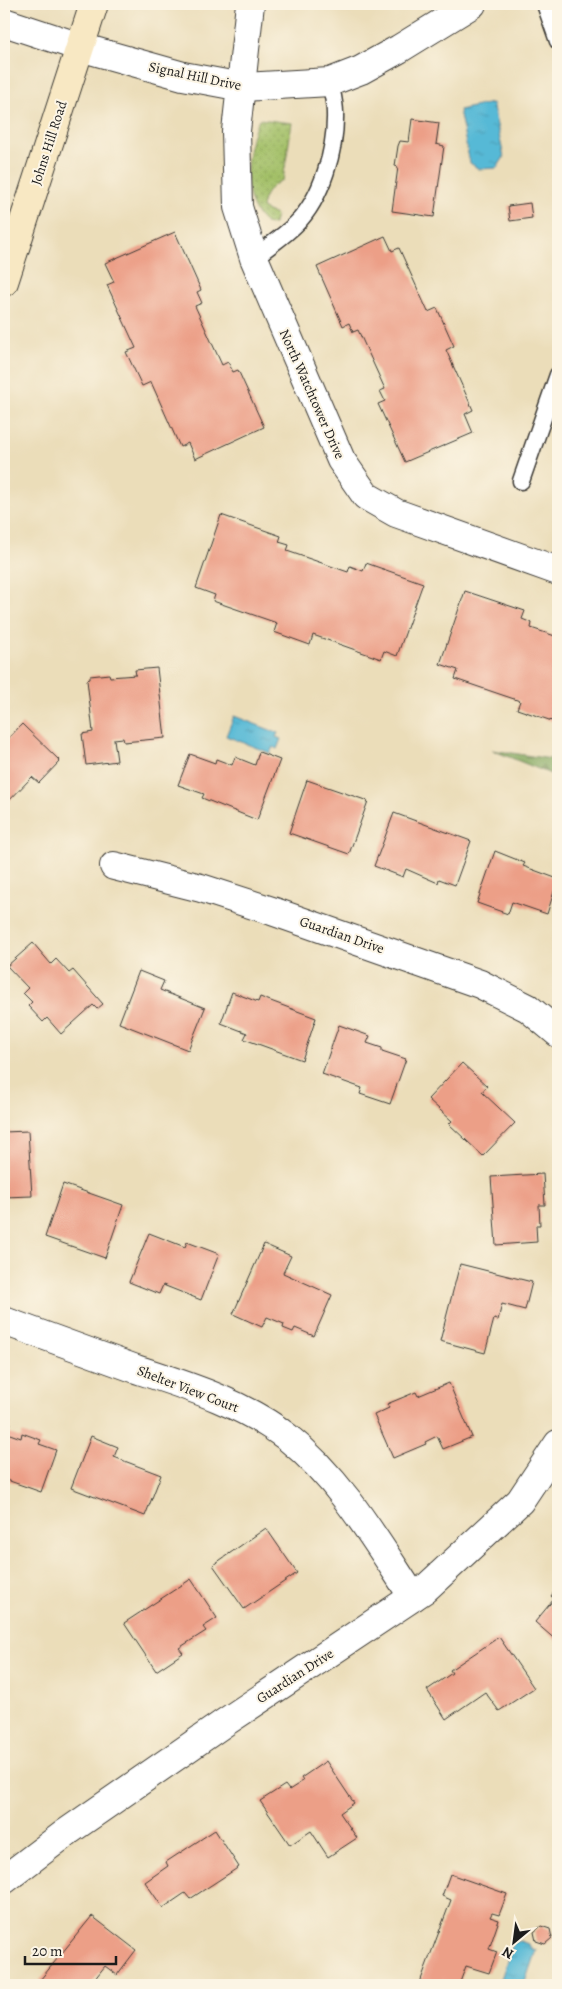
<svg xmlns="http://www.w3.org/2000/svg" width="562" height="1989" viewBox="0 0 562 1989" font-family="Alegreya,serif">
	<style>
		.grass { fill: url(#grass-dots); stroke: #5f6e41 }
		.forest { fill: url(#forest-firs); stroke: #4e613c }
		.water { fill: url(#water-ripples); stroke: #3a6a79 }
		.building { fill: #ec9f87 }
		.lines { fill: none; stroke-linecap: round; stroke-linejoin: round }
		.service-casing { stroke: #3b3934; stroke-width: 19 }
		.minor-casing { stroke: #3b3934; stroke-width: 30 }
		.secondary-casing { stroke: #3b3934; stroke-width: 30 }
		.service { stroke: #fff; stroke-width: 16 }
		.minor { stroke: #fff; stroke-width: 28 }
		.secondary { stroke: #f8e8c3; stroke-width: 28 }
		.labels { text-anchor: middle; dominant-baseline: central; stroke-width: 4; stroke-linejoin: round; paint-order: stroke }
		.street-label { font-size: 14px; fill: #1c1c1c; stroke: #fcf5e5 }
	</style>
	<defs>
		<pattern id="grass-dots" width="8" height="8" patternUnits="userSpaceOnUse" patternTransform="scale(1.25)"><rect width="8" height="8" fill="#a2bf66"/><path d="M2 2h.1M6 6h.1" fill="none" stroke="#839a53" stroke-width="1.8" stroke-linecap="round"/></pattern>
		<pattern id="forest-firs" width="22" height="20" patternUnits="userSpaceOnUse" patternTransform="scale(1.25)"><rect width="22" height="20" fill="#81a65b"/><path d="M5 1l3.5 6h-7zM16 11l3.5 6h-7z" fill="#69864a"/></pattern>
		<pattern id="water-ripples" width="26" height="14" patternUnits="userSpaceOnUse" patternTransform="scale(1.25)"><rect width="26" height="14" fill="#57b9d6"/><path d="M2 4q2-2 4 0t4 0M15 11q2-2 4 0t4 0" fill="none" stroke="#4b9eb7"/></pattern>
	</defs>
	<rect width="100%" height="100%" fill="#fcf5e5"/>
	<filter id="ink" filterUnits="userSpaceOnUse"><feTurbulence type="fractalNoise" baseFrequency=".02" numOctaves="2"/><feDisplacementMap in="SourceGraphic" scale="10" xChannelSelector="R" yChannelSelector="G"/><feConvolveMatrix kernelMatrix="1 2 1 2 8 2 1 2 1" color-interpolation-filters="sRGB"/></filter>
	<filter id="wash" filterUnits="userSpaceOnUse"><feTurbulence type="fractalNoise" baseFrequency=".0096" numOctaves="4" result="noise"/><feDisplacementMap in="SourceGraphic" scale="20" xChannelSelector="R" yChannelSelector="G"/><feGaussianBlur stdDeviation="1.12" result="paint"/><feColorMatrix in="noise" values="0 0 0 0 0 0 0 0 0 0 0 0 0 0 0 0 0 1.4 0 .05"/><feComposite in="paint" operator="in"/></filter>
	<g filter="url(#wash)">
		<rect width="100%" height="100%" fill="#ebddb9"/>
		<!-- grass -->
		<path class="grass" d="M 259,119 L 292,123 L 283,180 C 271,184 263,196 262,208 L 276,215 L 274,224 L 269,225 C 238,206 245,148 259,119 Z"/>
		<!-- forest -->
		<polygon class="forest" points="492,750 558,760 558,777"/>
		<!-- water -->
		<g class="water">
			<polygon points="492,103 504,157 497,168 479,169 470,163 459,110"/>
			<polygon points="234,716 278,733 276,737 281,739 277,749 273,747 270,753 226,736"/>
			<polygon points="520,1941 528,1944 532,1949 536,1950 524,1985 499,1985 513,1943"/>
		</g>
		<g id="blocks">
			<!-- building -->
			<g class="building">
				<polygon points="412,119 439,123 436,144 444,146 434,217 392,211 398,167 395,166 398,146 400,141 409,142"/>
				<polygon points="530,203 532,218 510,221 508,206"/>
				<polygon points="175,232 201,290 197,292 202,303 195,306 222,365 228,362 233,372 238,370 264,427 195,459 188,443 180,447 151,382 142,386 126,352 136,348 107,285 114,282 105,263"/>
				<polygon points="385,236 392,251 399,248 428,312 437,308 454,346 446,350 473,410 465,414 473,433 405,462 378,404 385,401 380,391 385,389 358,330 353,332 349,323 343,326 317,267"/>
				<polygon points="221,515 281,536 279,542 289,545 287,551 348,572 350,566 363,571 366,563 423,583 397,656 384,651 381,659 313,635 310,645 274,632 277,623 213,601 215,595 196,588"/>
				<polygon points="465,591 525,611 522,619 532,623 531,628 558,637 558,713 555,712 552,721 517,709 520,701 455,679 458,670 440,664"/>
				<polygon points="157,668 165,738 124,742 123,738 114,739 117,761 86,765 82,734 93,732 87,680 90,679 90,676 109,674 110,677 136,675 135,670"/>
				<polygon points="22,724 60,761 39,783 32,777 4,806 4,743"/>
				<polygon points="259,752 280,760 257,820 202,798 204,794 178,785 190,754 215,763 216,759 232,765 235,757 255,765"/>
				<polygon points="307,780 368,801 349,854 289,833"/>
				<polygon points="394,813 471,841 455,885 439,879 438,883 406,869 403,877 374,866"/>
				<polygon points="495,851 525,863 523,866 558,879 547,914 512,902 508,914 477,903"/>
				<polygon points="33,943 51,964 56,959 69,973 73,970 103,1004 97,1009 93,1005 61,1034 47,1018 43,1022 28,1006 32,1002 23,993 28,988 7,966"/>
				<polygon points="139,971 164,981 160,990 205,1008 188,1050 119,1023"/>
				<polygon points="232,992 258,1002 260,997 316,1018 302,1060 244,1039 247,1033 221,1023"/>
				<polygon points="339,1025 370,1036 367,1043 382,1048 382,1051 406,1059 390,1104 360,1094 362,1088 322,1074"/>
				<polygon points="462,1063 487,1086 482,1092 515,1123 483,1156 449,1124 452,1121 428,1099"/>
				<polygon points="28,1131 32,1196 4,1197 4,1132"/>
				<polygon points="543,1174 545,1205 539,1205 540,1225 536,1225 537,1242 496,1245 491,1177"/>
				<polygon points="63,1184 123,1205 105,1258 45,1237"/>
				<polygon points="149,1233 185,1247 187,1242 219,1254 201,1300 163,1285 159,1294 129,1282"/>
				<polygon points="264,1244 291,1256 283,1273 332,1295 314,1336 295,1328 293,1332 283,1328 284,1324 267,1317 262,1327 233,1314"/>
				<polygon points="460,1264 532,1282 525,1310 502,1304 498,1320 494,1319 485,1353 440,1341"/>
				<polygon points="449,1383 472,1437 443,1449 437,1436 425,1442 426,1444 393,1458 374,1415 389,1408 387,1404 416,1392 418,1396"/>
				<polygon points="4,1420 11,1423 7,1433 21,1438 22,1433 41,1440 39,1444 56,1450 41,1492 4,1479"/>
				<polygon points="91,1436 118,1447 114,1457 161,1475 145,1516 71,1488"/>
				<polygon points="266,1528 297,1573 244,1609 213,1565"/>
				<polygon points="191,1579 217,1618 203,1627 206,1631 179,1648 183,1653 156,1671 124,1623"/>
				<polygon points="558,1587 558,1642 535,1622 554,1599 551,1596"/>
				<polygon points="499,1637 534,1688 499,1711 485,1692 446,1719 427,1690 452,1673 450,1670"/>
				<polygon points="326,1761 354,1803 340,1813 357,1838 328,1857 311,1831 290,1845 260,1801 285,1785 289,1790 303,1781 301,1778"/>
				<polygon points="215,1830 239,1867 190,1899 185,1893 163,1908 145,1882 168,1866 166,1862"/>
				<polygon points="450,1874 507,1894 499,1915 492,1913 490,1917 499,1920 489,1949 497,1952 489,1973 466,1966 459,1985 419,1985 451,1900 442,1896"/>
				<polygon points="92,1916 136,1950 117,1975 105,1966 90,1985 47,1985 40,1980"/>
				<polygon points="541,1926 550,1929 552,1938 545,1944 536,1941 534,1932"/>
			</g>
		</g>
	</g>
	<g filter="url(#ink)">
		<use href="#blocks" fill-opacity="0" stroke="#3b3934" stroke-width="1"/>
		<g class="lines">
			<defs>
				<g id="service">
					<polyline points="545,4 558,41"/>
					<path d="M 254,258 C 267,247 283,237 296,224 C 322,198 336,149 335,113 C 335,103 332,92 330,82"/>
					<polyline points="521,481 558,375"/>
				</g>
				<g id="minor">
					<polyline points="250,4 236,131 238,207 254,258 341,460 366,496 396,513 558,571"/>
					<polyline points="4,22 80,47 183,76 242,87 330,82 361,70 399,49 472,4"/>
					<polyline points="114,866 201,888 272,911 480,984 528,1008 558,1033"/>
					<path d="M 4,1321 C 48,1337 92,1353 136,1369 C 188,1386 243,1403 287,1437 C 341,1480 376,1541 413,1597"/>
					<polyline points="4,1880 67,1832 224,1723 425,1589 520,1501 558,1444"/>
				</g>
				<polyline id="secondary" points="4,282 94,4"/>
			</defs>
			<!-- service casing -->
			<use href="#service" class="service-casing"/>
			<!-- minor casing -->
			<use href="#minor" class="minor-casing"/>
			<!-- secondary casing -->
			<use href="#secondary" class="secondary-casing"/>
			<!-- service -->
			<use href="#service" class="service"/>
			<!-- minor -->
			<use href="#minor" class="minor"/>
			<!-- secondary -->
			<use href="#secondary" class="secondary"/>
		</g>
	</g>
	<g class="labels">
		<!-- street labels -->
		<g class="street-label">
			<text transform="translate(195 76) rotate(12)">Signal Hill Drive</text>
			<text transform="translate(49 143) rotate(-72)">Johns Hill Road</text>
			<text transform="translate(312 394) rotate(66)">North Watchtower Drive</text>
			<text transform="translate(342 935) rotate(19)">Guardian Drive</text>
			<text transform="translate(188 1389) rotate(21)">Shelter View Court</text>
			<text transform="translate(295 1676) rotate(-33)">Guardian Drive</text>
		</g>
	</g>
	<!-- margin -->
	<rect width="562" height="1989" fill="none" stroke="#fcf5e5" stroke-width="20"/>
	<!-- north arrow -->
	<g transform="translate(514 1942) rotate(209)" stroke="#fcf5e5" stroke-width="4" paint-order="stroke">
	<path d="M0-4L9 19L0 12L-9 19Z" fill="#1c1c1c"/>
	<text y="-8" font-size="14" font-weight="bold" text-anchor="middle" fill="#1c1c1c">N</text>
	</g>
	<!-- scale -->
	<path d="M25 1956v8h91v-8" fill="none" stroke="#1c1c1c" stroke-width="2.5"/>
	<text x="32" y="1956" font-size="15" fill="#1c1c1c" stroke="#fcf5e5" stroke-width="4" paint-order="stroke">20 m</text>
</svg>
